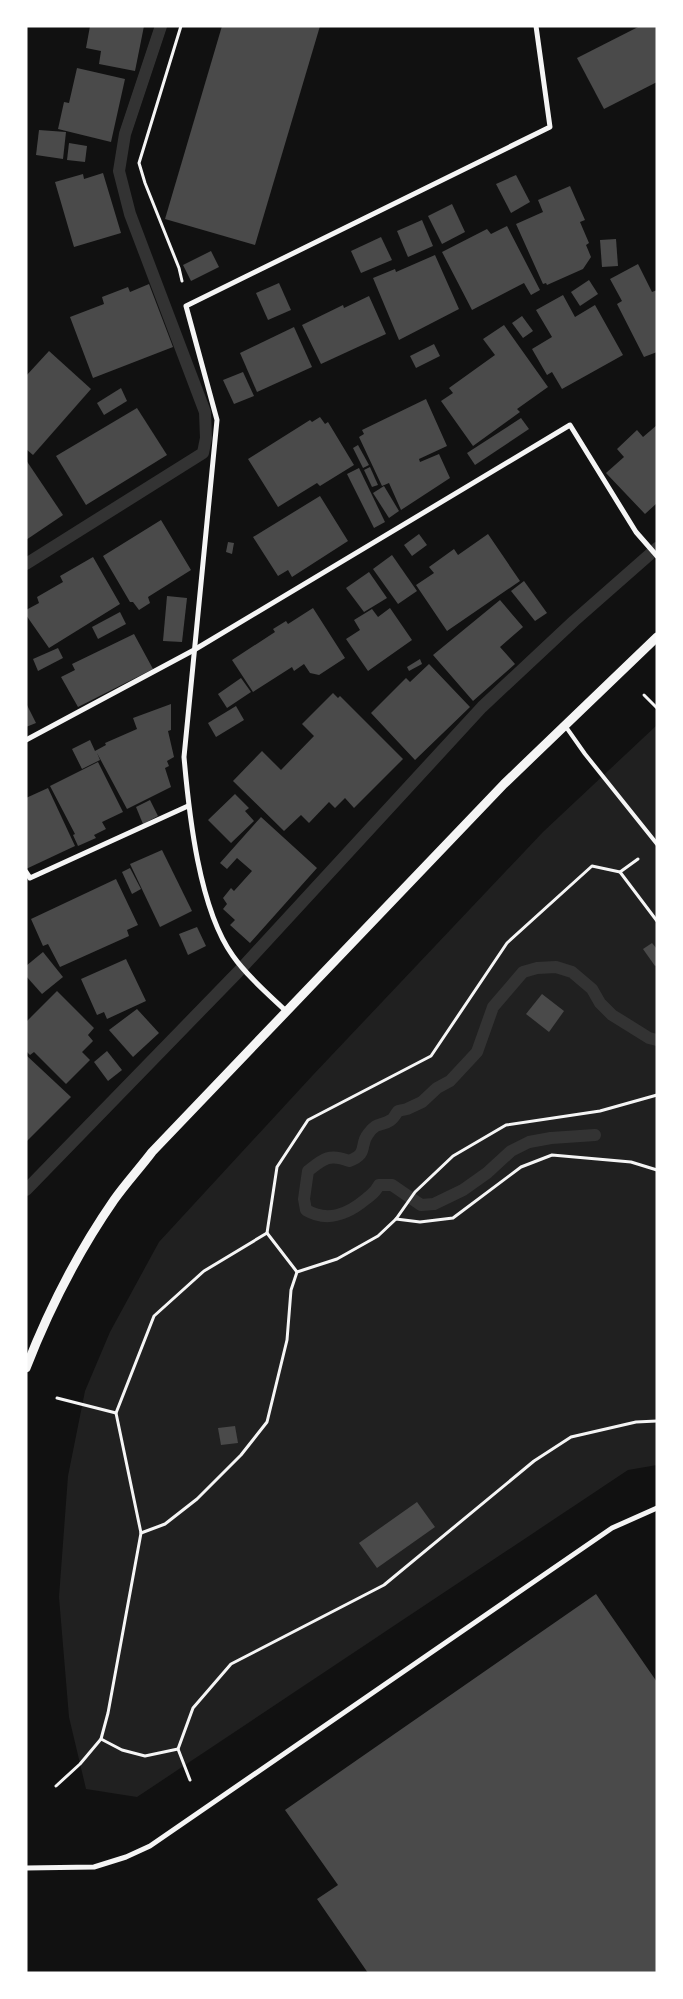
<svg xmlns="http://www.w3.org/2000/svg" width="683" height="1999" viewBox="0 0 683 1999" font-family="'Source Sans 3',sans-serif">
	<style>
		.green { fill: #202020 }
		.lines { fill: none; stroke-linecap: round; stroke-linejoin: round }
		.stream { stroke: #333; stroke-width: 12 }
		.building { fill: #4a4a4a }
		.path { stroke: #f5f5f5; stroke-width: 3 }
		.service { stroke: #f5f5f5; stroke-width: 4 }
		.minor { stroke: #f5f5f5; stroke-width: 5 }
		.tertiary { stroke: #f5f5f5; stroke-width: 9 }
	</style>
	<rect width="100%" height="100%" fill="#111"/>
	<!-- green -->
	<polygon class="green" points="657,725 657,1465 628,1470 137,1797 86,1789 69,1717 59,1597 68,1476 85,1391 110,1332 159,1242 313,1075 543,832"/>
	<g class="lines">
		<!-- stream -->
		<g class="stream">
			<polyline points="26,564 203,453 206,438 205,412 130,214 119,171 125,134 161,26"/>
			<path d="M 595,1135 L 551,1138 L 529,1142 L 511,1151 L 487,1173 L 463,1190 L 434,1204 L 421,1205 L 392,1185 L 379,1185 C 375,1193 372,1194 366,1199 C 348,1214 328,1223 306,1210 L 304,1199 L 308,1171 C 323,1159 329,1153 349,1161 C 369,1154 359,1145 368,1134 C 377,1121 381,1127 391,1120 C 393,1119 396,1114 398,1111 L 407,1109 L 422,1102 L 437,1088 L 450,1081 L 477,1052 L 493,1007 L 523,972 L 537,968 L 556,967 L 572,972 L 592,989 L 600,1003 L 612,1015 L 649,1038 L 657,1040"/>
			<polyline points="26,1190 238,972 482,707 574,621 657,548"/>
		</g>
	</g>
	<!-- building -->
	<g class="building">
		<polygon points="90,26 144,26 135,71 99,64 101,51 86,48"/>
		<polygon points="222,26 320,26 255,245 165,219"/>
		<polygon points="640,26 657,26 657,82 604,109 577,58"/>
		<polygon points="77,68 125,79 111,142 58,129 64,102 69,103"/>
		<polygon points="39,130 66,132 63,159 36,155"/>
		<polygon points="69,143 87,146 85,162 67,160"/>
		<polygon points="103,173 121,233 74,247 55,182 83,174 84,179"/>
		<polygon points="516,175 530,202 511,213 496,184"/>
		<polygon points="570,186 585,220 580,222 589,243 586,245 591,257 583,269 547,285 546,283 543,284 516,224 543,212 538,200"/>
		<polygon points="452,204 465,232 442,244 428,216"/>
		<polygon points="422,220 433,246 408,257 397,231"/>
		<polygon points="507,226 540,290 531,295 524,283 472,310 442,252 487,229 491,234"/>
		<polygon points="381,237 392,260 361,273 351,251"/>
		<polygon points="616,239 618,266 602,267 600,240"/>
		<polygon points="211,251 219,267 191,281 183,265"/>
		<polygon points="435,255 459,309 399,340 373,278 395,269 396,272"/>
		<polygon points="638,264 652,292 657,290 657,352 644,357 617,304 622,301 610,279"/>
		<polygon points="589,280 598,294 580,306 571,292"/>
		<polygon points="279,283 291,310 268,320 256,293"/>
		<polygon points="149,284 173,347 93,378 70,317 104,304 102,297 128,287 130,292"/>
		<polygon points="563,295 575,317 595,305 623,355 562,389 552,372 547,375 532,349 552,337 536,310"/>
		<polygon points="369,296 386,334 321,364 302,325 343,305 344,308"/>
		<polygon points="522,316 533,331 523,338 512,323"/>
		<polygon points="504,325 548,387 517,409 520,412 473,446 441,401 453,393 449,388 495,355 483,339"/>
		<polygon points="294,327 312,367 257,392 240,353"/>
		<polygon points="434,344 440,356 416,368 410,356"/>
		<polygon points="49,351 91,389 33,455 26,449 26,376"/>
		<polygon points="243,372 254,396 234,404 223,380"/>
		<polygon points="121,388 127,401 104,415 97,403"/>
		<polygon points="426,399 447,446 419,459 420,462 439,454 450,478 401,510 389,483 382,486 359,437 364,434 362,430"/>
		<polygon points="137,408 167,455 86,505 56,456"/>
		<polygon points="320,417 325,424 328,422 354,465 320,486 317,483 278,507 248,459 310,420 312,422"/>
		<polygon points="521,418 529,429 475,465 467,453"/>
		<polygon points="657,425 657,503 645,514 606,473 624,457 617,449 637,430 643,437"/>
		<polygon points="358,445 369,465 363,468 353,448"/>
		<polygon points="26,460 63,515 26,540"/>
		<polygon points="370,467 378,485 372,487 364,470"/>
		<polygon points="359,468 385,522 374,528 347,474"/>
		<polygon points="384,486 399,511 389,518 373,493"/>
		<polygon points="320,496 348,541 292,577 288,570 278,576 253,537"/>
		<polygon points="161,520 191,570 148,597 150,603 139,610 133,602 130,602 103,556"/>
		<polygon points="419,534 427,545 412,556 404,545"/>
		<polygon points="488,534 520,581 447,631 416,585 434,573 429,567 454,549 458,555"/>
		<polygon points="228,542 234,543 232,554 226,552"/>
		<polygon points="392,555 417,591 398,604 373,569"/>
		<polygon points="93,557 120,604 49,648 26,615 26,610 39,603 37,597 63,582 60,576"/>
		<polygon points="369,572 387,598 364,612 346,588"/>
		<polygon points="524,581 547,613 535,621 511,591"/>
		<polygon points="167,596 187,598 182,642 163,641"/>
		<polygon points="500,600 523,627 500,647 515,664 473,701 433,655"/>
		<polygon points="313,608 345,658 319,675 310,673 304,664 294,671 292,667 253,692 232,660 275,632 273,629 286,621 288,624"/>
		<polygon points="390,608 412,640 368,671 346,639 360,630 354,620 372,609 378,617"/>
		<polygon points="120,612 126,624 98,639 92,627"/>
		<polygon points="134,634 153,669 78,707 61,677 75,670 72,664"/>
		<polygon points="58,648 63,658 38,671 33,659"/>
		<polygon points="420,659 422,664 409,671 407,667"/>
		<polygon points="429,664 470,707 415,760 371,713 406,678 410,682"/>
		<polygon points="241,678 251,692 227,708 218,694"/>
		<polygon points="333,693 338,698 340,696 403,759 354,808 345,798 335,808 329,802 309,823 301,815 284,831 233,781 262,751 281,770 314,736 302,724"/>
		<polygon points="26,703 36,723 26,727"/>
		<polygon points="171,704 171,730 168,731 174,757 167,761 169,766 165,768 171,787 127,809 97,753 100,760 82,769 72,749 90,740 95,751 106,745 105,743 137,729 133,718"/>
		<polygon points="236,706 244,720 216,737 208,723"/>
		<polygon points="98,762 123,812 102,822 106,829 94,835 96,838 78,846 73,835 75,834 50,786"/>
		<polygon points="48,788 75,846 26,869 26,798"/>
		<polygon points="235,794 249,808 245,811 254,821 231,843 208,820"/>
		<polygon points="150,800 158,816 143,824 136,807"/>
		<polygon points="261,817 317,868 250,943 230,925 235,920 223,909 227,904 223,898 231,888 234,891 252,871 237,858 227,869 220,863"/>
		<polygon points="162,850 192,911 160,927 130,864"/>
		<polygon points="130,868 141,889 132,894 122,872"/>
		<polygon points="116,879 138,925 127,930 129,936 60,967 48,944 43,946 31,919"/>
		<polygon points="197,927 206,946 188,955 179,934"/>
		<polygon points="652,943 657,949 657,965 655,966 643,949"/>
		<polygon points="43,952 63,977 42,994 26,976 26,966"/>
		<polygon points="126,959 146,1001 107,1019 104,1012 97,1015 81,979"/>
		<polygon points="57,991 94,1028 88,1035 93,1041 82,1052 90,1060 66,1084 34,1052 30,1055 26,1051 26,1022"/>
		<polygon points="542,994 564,1011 549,1032 526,1014"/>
		<polygon points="137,1009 159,1033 133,1057 109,1030"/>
		<polygon points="107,1051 122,1070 108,1081 94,1062"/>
		<polygon points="26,1055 71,1097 26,1142"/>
		<polygon points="235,1426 238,1443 221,1445 218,1428"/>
		<polygon points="417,1502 435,1527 377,1568 359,1543"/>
		<polygon points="596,1594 657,1682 657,1973 368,1973 317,1899 338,1885 285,1810"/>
	</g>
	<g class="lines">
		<!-- path -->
		<g class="path">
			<polyline points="181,26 139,163 145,183 179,268 182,281"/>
			<polyline points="644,695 657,708"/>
			<polyline points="620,872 638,859"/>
			<polyline points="396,1219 420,1222 453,1218 521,1167 552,1155 631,1162 657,1170"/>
			<polyline points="267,1233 297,1272"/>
			<polyline points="57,1398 116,1413"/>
			<polyline points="141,1533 165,1524 197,1499 241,1455 267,1422 287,1340 291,1290 297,1272 337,1259 378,1236 396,1219 415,1192 453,1156 506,1125 600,1111 657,1095"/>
			<polyline points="101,1739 122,1750 145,1756 178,1749"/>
			<polyline points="190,1780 178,1749 193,1708 231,1664 384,1585 534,1461 571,1437 636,1422 657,1421"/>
			<polyline points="56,1786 80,1764 101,1739 108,1713 141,1533 116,1413 154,1316 204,1271 267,1233 277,1167 308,1120 431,1056 507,943 592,866 620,872 657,921"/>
		</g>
		<!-- service -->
		<polyline class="service" points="566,727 585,754 657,844"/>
		<!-- minor -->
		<g class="minor">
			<polyline points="26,740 194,650 570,425 636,532 657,556"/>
			<polyline points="26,872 30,878 188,806"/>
			<path d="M 286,1011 C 268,994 247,976 233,956 C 199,909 189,814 184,757 L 217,420 L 186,306 L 550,127 L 536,26"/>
			<polyline points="26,1868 94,1867 126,1857 150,1846 612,1528 657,1508"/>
		</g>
		<!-- tertiary -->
		<path class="tertiary" d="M 26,1368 C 49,1309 78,1252 114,1200 C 126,1183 140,1168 152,1152 L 504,784 L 657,637"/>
	</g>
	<!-- border -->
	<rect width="683" height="1999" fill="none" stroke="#ffffff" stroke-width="55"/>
</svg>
